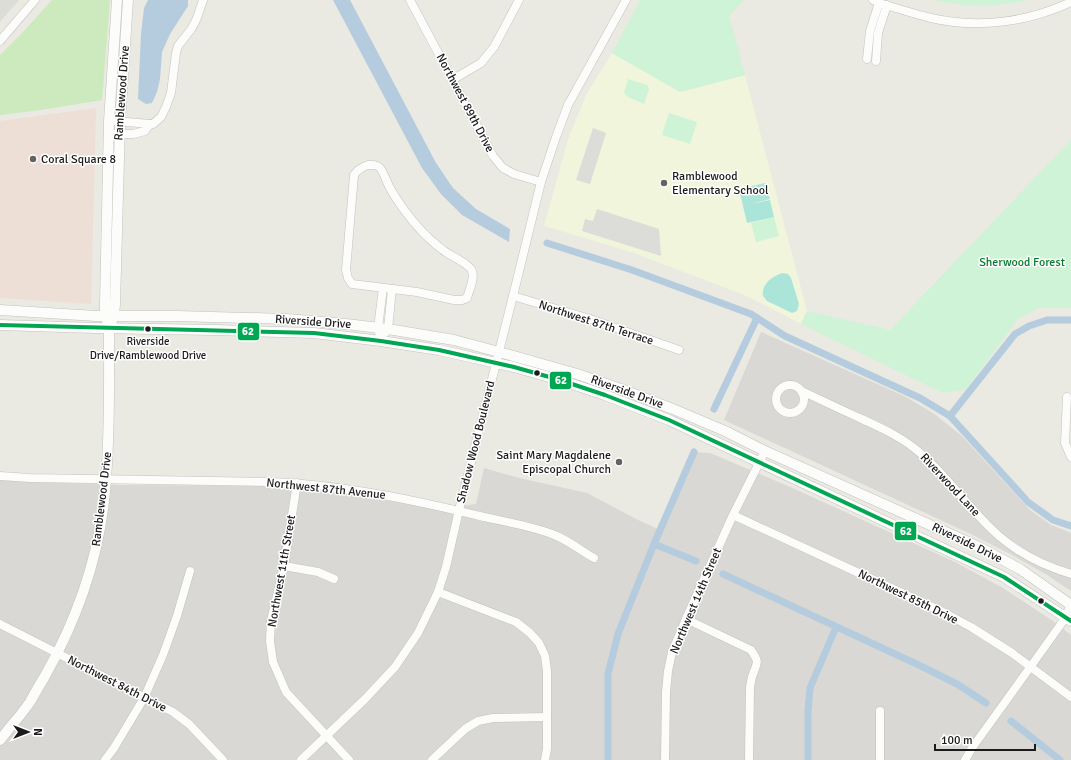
<svg xmlns="http://www.w3.org/2000/svg" width="1071" height="760" viewBox="0 0 1071 760" font-family="Signika,sans-serif">
	<style>
		.residential { fill: #d9d8d4 }
		.commercial { fill: #eddfd6 }
		.education { fill: #f0f5db }
		.grass { fill: #cceabe }
		.park { fill: #cef3d6 }
		.pitch { fill: #abe5d9 }
		.parking { fill: #dcdcd9 }
		.water { fill: #b4ccde }
		.lines { fill: none; stroke-linecap: round; stroke-linejoin: round }
		.canal { stroke: #b4ccde; stroke-width: 7 }
		.minor-casing { stroke: #c2c2bf; stroke-width: 9 }
		.tertiary-casing { stroke: #c2c2bf; stroke-width: 11 }
		.minor { stroke: #fcfcfb; stroke-width: 8 }
		.tertiary { stroke: #fcfcfb; stroke-width: 10 }
		.bus-1-casing { stroke: #fff; stroke-width: 7 }
		.bus-1 { stroke: #00a651; stroke-width: 4 }
		.poi-dot { fill: #636361; stroke: #fff; stroke-width: 1.5 }
		.bus-dot { fill: #1b1b1b; stroke: #fff; stroke-width: 1.5 }
		.labels { text-anchor: middle; dominant-baseline: central; stroke-width: 3; stroke-linejoin: round; paint-order: stroke }
		.bus-label { font-size: 11px; fill: #1b1b1b; stroke: #fff }
		.street-label { font-size: 12px; fill: #1b1b1b; stroke: #fff }
		.poi-label { font-size: 12px; fill: #1b1b1b; stroke: #fff; text-anchor: start }
		.park-label { font-size: 12px; fill: #067b2c; stroke: #fff }
		.line-badge { stroke: #fff; stroke-width: 1.5 }
		.badge-label { font-size: 11px; text-anchor: middle; font-weight: bold; fill: #fff }
	</style>
	<rect width="100%" height="100%" fill="#eae9e2"/>
	<!-- residential -->
	<g class="residential">
		<polygon points="761,332 904,396 933,413 962,436 1030,510 1051,525 1071,533 1071,591 1047,575 1014,556 973,535 724,420"/>
		<polygon points="694,452 710,453 788,486 955,562 1003,588 1053,621 1071,635 1071,760 0,760 0,480 33,482 121,485 263,486 343,493 436,509 476,504 484,468 519,478 587,493 636,519 660,530"/>
	</g>
	<!-- commercial -->
	<polygon class="commercial" points="96,108 91,304 0,298 0,121"/>
	<!-- education -->
	<polygon class="education" points="612,53 680,92 745,75 807,311 801,324 749,297 634,253 544,226 568,139 587,93"/>
	<!-- grass -->
	<polygon class="grass" points="52,0 110,0 102,100 41,110 0,115 0,55 25,30"/>
	<!-- park -->
	<g class="park">
		<polygon points="640,0 744,0 729,16 745,75 680,92 612,53 636,8"/>
		<path d="M 934,0 L 1028,0 C 1001,7 960,7 934,0 Z"/>
		<polygon points="628,79 647,85 649,89 644,104 628,97 624,93"/>
		<polygon points="669,113 697,122 690,144 662,135"/>
		<polygon points="1071,140 1071,308 1038,308 1018,319 966,389 943,393 801,324 807,311 890,330"/>
		<polygon points="774,217 779,236 756,242 751,223"/>
	</g>
	<!-- pitch -->
	<g class="pitch">
		<polygon points="765,183 770,199 750,204 770,200 774,217 747,223 739,189"/>
		<path d="M 782,273 L 788,274 L 791,278 L 799,304 L 797,311 L 792,313 L 767,301 L 763,296 C 761,284 772,277 782,273 Z"/>
	</g>
	<!-- parking -->
	<g class="parking">
		<polygon points="0,0 19,0 0,22"/>
		<polygon points="593,128 606,133 590,184 576,180"/>
		<polygon points="597,209 659,229 661,256 582,231 585,219 593,221"/>
	</g>
	<!-- water -->
	<g class="water">
		<polygon points="148,0 188,0 188,6 170,34 162,52 160,79 157,92 152,103 146,104 138,99 141,34 144,8"/>
		<polygon points="333,0 350,0 436,163 453,188 476,209 510,229 509,242 462,215 441,194 422,168"/>
	</g>
	<g class="lines">
		<!-- canal -->
		<g class="canal">
			<polyline points="547,243 632,270 751,314 785,336 920,398 950,416 1028,502 1053,520 1071,526"/>
			<polyline points="714,409 757,318"/>
			<polyline points="950,416 1015,334 1029,326 1047,320 1071,320"/>
			<polyline points="654,544 696,561"/>
			<polyline points="723,574 923,667 957,684 986,703"/>
			<polyline points="1011,721 1060,760"/>
			<polyline points="608,760 608,674 618,634 654,544 694,452"/>
			<polyline points="808,760 808,712 810,688 836,627"/>
		</g>
		<defs>
			<g id="minor">
				<polyline points="410,0 493,156 503,168 514,174 541,182"/>
				<path d="M 873,0 L 879,3 C 896,8 914,14 931,18 C 978,29 1028,22 1071,2"/>
				<polyline points="0,41 35,0"/>
				<polyline points="867,59 870,31 879,3"/>
				<polyline points="876,61 878,33 887,5"/>
				<polyline points="452,80 481,63 494,47 519,0"/>
				<polyline points="115,121 150,124"/>
				<polyline points="108,134 133,134 145,131 150,124 153,124 161,117 166,107 171,93 176,53 178,46 192,28 197,18 203,0"/>
				<path d="M 368,165 C 372,165 377,164 380,168 C 383,171 386,180 388,184 C 390,189 393,193 396,198 C 409,218 424,236 443,250 C 450,256 470,264 472,271 C 475,279 469,290 467,298 L 462,300 L 454,300 L 417,292 L 352,284 L 348,278 L 346,270 L 354,175 C 358,169 362,167 368,165 Z"/>
				<polyline points="513,296 590,319 679,350"/>
				<polyline points="385,333 388,329 392,289"/>
				<polyline points="381,341 378,328 383,288"/>
				<circle cx="790" cy="399" r="14"/>
				<path d="M 802,392 L 806,393 C 825,402 844,411 864,420 C 883,429 903,438 919,452 C 949,477 970,511 999,536 C 1020,554 1044,566 1071,574"/>
				<polyline points="1067,397 1065,443 1071,457"/>
				<path d="M 0,476 L 30,478 L 272,482 C 344,485 414,500 484,517 C 507,522 537,527 557,536 C 570,542 582,551 594,558"/>
				<polyline points="297,483 284,566 271,621 270,641 273,662 286,692 349,760"/>
				<polyline points="733,515 943,612 971,627 1012,653 1071,697"/>
				<polyline points="284,566 318,572 334,579"/>
				<polyline points="438,592 516,622 530,633 539,643 545,656 547,671 547,749 545,760"/>
				<path d="M 686,619 L 751,650 C 759,662 758,661 753,674 C 751,678 751,683 750,687 L 749,760"/>
				<polyline points="0,624 173,712 189,724 223,760"/>
				<polyline points="880,711 880,760"/>
				<polyline points="105,760 114,748 144,698 163,655 177,616 190,571"/>
				<polyline points="301,760 365,699 395,667 418,633 438,592 446,567 459,510 513,296 541,182 556,137 568,105 626,0"/>
				<polyline points="432,760 465,729 478,721 493,718 547,717"/>
				<polyline points="665,760 666,692 668,671 672,652 686,619 733,515 765,451"/>
				<polyline points="965,760 972,748 1031,666 1066,617 1071,604"/>
			</g>
			<g id="tertiary">
				<polyline points="0,310 96,316 177,316 286,319 346,324 388,329 454,340 499,352 577,374 618,388 673,409 725,431 765,451 979,547 1020,569 1071,605"/>
				<polyline points="107,321 105,316 105,304 109,121 117,0"/>
				<polyline points="0,325 96,328 215,330 314,333 381,341 439,350 514,367 560,380 605,395 669,420 1004,577 1071,621"/>
				<path d="M 0,740 C 10,727 21,715 30,702 C 35,693 40,684 45,676 C 80,614 102,549 106,478 C 110,431 109,383 109,336 L 109,329 L 114,315 L 115,304 L 120,122 L 128,0"/>
			</g>
		</defs>
		<!-- minor casing -->
		<use href="#minor" class="minor-casing"/>
		<!-- tertiary casing -->
		<use href="#tertiary" class="tertiary-casing"/>
		<!-- minor -->
		<use href="#minor" class="minor"/>
		<!-- tertiary -->
		<use href="#tertiary" class="tertiary"/>
		<defs>
			<polyline id="bus-1" points="0,325 314,333 381,341 439,350 514,367 560,380 605,395 669,420 1004,577 1071,621"/>
		</defs>
		<!-- bus-1 casing -->
		<use href="#bus-1" class="bus-1-casing"/>
		<!-- bus-1 -->
		<use href="#bus-1" class="bus-1"/>
	</g>
	<!-- markers -->
	<g class="poi-dot">
		<circle cx="33" cy="159" r="4"/>
		<circle cx="664" cy="183" r="4"/>
		<circle cx="619" cy="462" r="4"/>
	</g>
	<g class="bus-dot">
		<circle cx="148" cy="329" r="3.5"/>
		<circle cx="537" cy="373" r="3.5"/>
		<circle cx="1041" cy="601" r="3.5"/>
	</g>
	<g class="labels">
		<!-- bus labels -->
		<g class="bus-label">
			<text x="148" y="341">Riverside<tspan x="148" dy="14">Drive/Ramblewood Drive</tspan></text>
		</g>
		<!-- street labels -->
		<g class="street-label">
			<text transform="translate(122 93) rotate(-86)">Ramblewood Drive</text>
			<text transform="translate(465 103) rotate(62)">Northwest 89th Drive</text>
			<text transform="translate(313 322) rotate(4)">Riverside Drive</text>
			<text transform="translate(596 323) rotate(18)">Northwest 87th Terrace</text>
			<text transform="translate(627 392) rotate(20)">Riverside Drive</text>
			<text transform="translate(476 442) rotate(-76)">Shadow Wood Boulevard</text>
			<text transform="translate(950 485) rotate(47)">Riverwood Lane</text>
			<text transform="translate(326 489) rotate(6)">Northwest 87th Avenue</text>
			<text transform="translate(102 499) rotate(-83)">Ramblewood Drive</text>
			<text transform="translate(967 543) rotate(26)">Riverside Drive</text>
			<text transform="translate(282 571) rotate(-80)">Northwest 11th Street</text>
			<text transform="translate(908 597) rotate(26)">Northwest 85th Drive</text>
			<text transform="translate(696 601) rotate(-67)">Northwest 14th Street</text>
			<text transform="translate(117 684) rotate(27)">Northwest 84th Drive</text>
		</g>
		<!-- poi labels -->
		<g class="poi-label">
			<text x="41" y="159">Coral Square 8</text>
			<text x="672" y="176">Ramblewood<tspan x="672" dy="14">Elementary School</tspan></text>
			<text x="611" y="455" text-anchor="end">Saint Mary Magdalene<tspan x="611" dy="14">Episcopal Church</tspan></text>
		</g>
		<!-- park labels -->
		<g class="park-label">
			<text x="1022" y="262">Sherwood Forest</text>
		</g>
	</g>
	<g class="line-badge">
		<rect x="237" y="322" width="23" height="19" rx="4" fill="#00a651"/>
		<rect x="549" y="371" width="23" height="19" rx="4" fill="#00a651"/>
		<rect x="894" y="521" width="23" height="20" rx="4" fill="#00a651"/>
	</g>
	<g class="badge-label">
		<text x="248" y="335">62</text>
		<text x="561" y="384">62</text>
		<text x="906" y="535">62</text>
	</g>
	<!-- north arrow -->
	<g transform="translate(28 732) rotate(90)" stroke="#ffffff" stroke-width="3" paint-order="stroke">
	<path d="M0-3L7 15L0 10L-7 15Z" fill="#1b1b1b"/>
	<text y="-6" font-size="11" font-weight="bold" text-anchor="middle" fill="#1b1b1b">N</text>
	</g>
	<!-- scale -->
	<path d="M935 744v6h100v-6" fill="none" stroke="#1b1b1b" stroke-width="2"/>
	<text x="941" y="744" font-size="12" fill="#1b1b1b" stroke="#ffffff" stroke-width="3" paint-order="stroke">100 m</text>
</svg>
